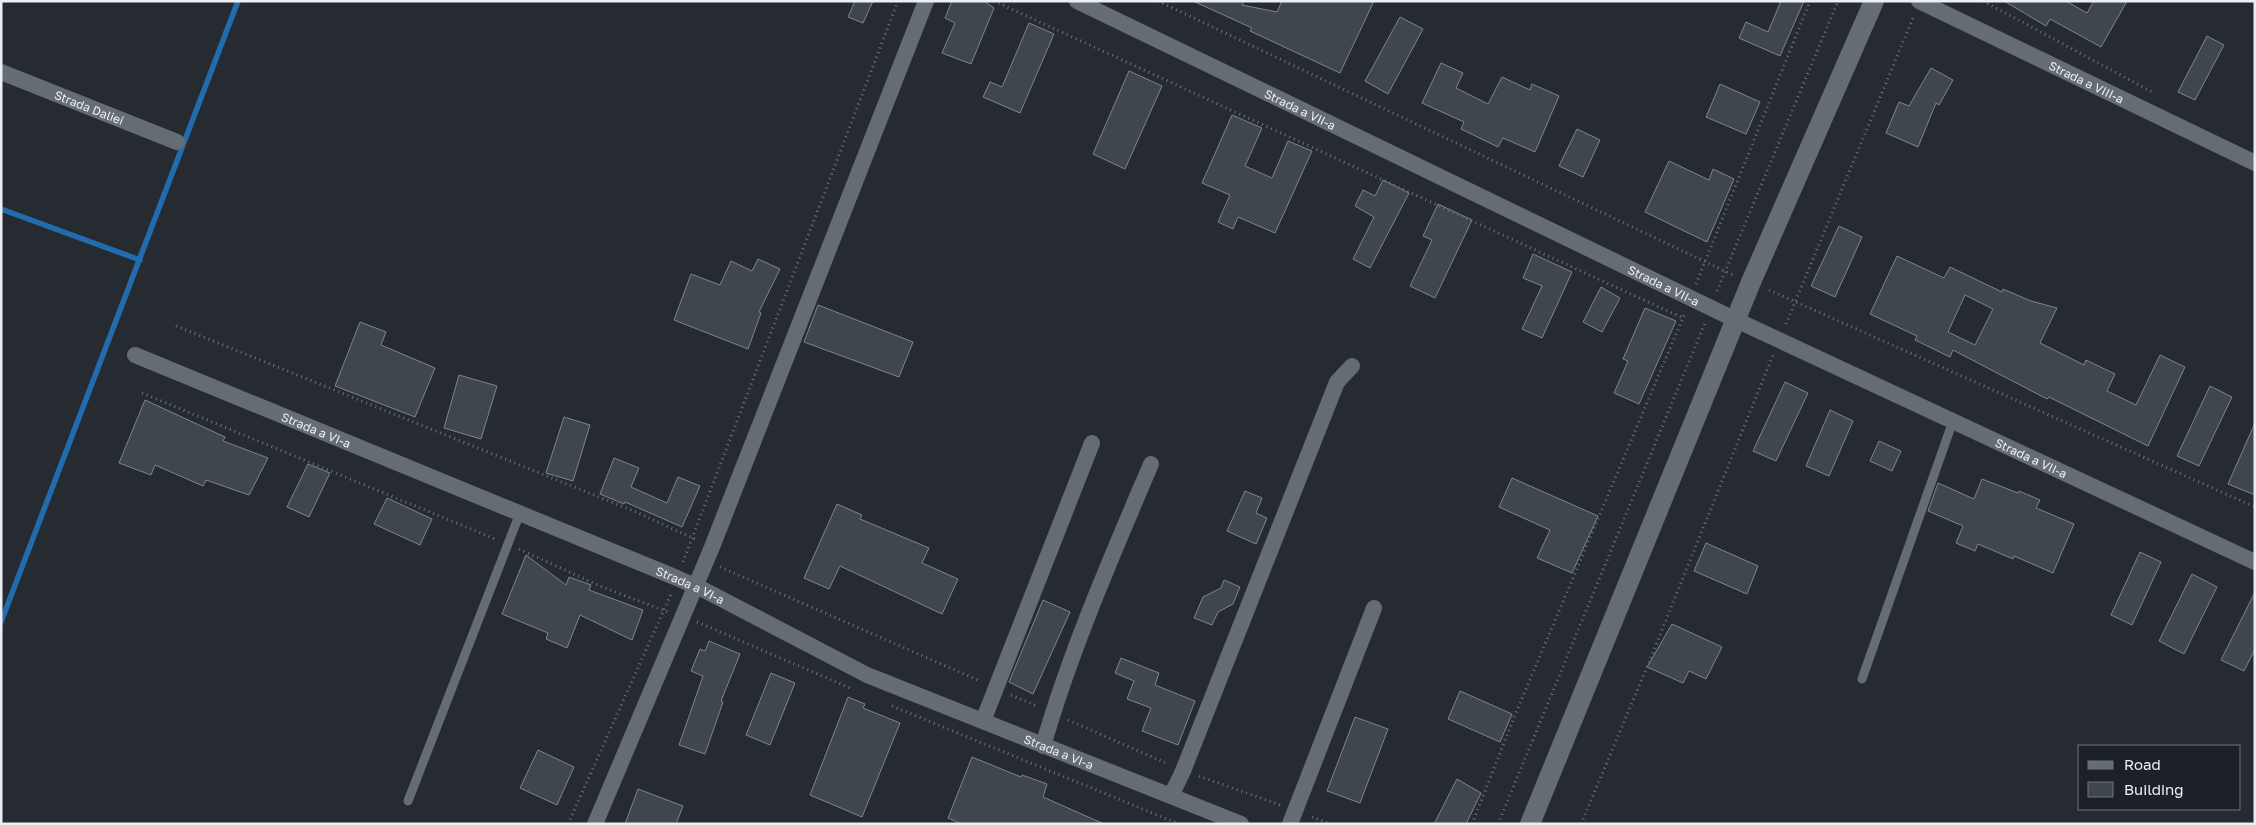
<svg xmlns="http://www.w3.org/2000/svg" width="2256" height="825" viewBox="0 0 2256 825" font-family="'Golos Text',sans-serif">
	<style>
		.lines { fill: none; stroke-linecap: round; stroke-linejoin: round }
		.stream { stroke: #226cae; stroke-width: 5.5 }
		.building { fill: #40464d; stroke: #7f858d; fill-rule: evenodd }
		.path { stroke: #6f7479; stroke-width: 3; stroke-dasharray: 1 4; stroke-linecap: butt }
		.service { stroke: #666c73; stroke-width: 9 }
		.minor { stroke: #666c73; stroke-width: 16 }
		.tertiary { stroke: #666c73; stroke-width: 20 }
		.labels { text-anchor: middle; dominant-baseline: central; stroke-width: 4; stroke-linejoin: round; paint-order: stroke }
		.street-label { font-size: 12px; fill: #ecf0f4; stroke: #1c2127 }
	</style>
	<rect width="100%" height="100%" fill="#252b31"/>
	<g class="lines">
		<!-- stream -->
		<g class="stream">
			<polyline points="1,209 140,260"/>
			<polyline points="1,622 238,1"/>
		</g>
	</g>
	<!-- building -->
	<g class="building">
		<polygon points="855,1 873,1 863,23 848,17"/>
		<polygon points="952,1 984,1 994,8 971,64 942,53 955,23 945,18"/>
		<polygon points="1193,1 1244,1 1242,5 1277,12 1282,1 1374,1 1340,73 1250,31 1252,28"/>
		<polygon points="1781,1 1804,1 1780,56 1739,38 1746,22 1768,32"/>
		<polygon points="2004,1 2066,1 2087,13 2094,1 2127,1 2101,47 2050,19 2046,26"/>
		<polygon points="1400,17 1423,29 1388,94 1365,81"/>
		<polygon points="1029,23 1054,34 1020,113 983,97 990,82 1002,87"/>
		<polygon points="2207,36 2224,45 2195,100 2178,92"/>
		<polygon points="1441,63 1463,73 1456,88 1488,104 1502,77 1530,90 1532,84 1559,96 1535,152 1503,138 1498,147 1461,129 1464,122 1422,103"/>
		<polygon points="1931,68 1953,80 1939,105 1936,103 1918,147 1886,133 1899,102 1909,106"/>
		<polygon points="1129,71 1162,86 1125,169 1093,154"/>
		<polygon points="1720,84 1760,102 1746,134 1706,117"/>
		<polygon points="1232,115 1262,128 1245,166 1272,178 1288,141 1312,151 1275,233 1238,217 1233,229 1218,222 1230,195 1202,183"/>
		<polygon points="1577,129 1600,140 1583,177 1559,166"/>
		<polygon points="1669,161 1709,180 1713,169 1734,179 1707,242 1645,212"/>
		<polygon points="1383,180 1409,193 1370,268 1353,259 1374,217 1355,206 1363,190 1375,196"/>
		<polygon points="1438,204 1472,220 1435,298 1410,286 1432,240 1423,236"/>
		<polygon points="1839,226 1862,237 1835,297 1811,286"/>
		<polygon points="1533,254 1572,272 1542,338 1522,329 1542,286 1523,278"/>
		<path d="M 1897,256 L 1944,278 L 1950,267 L 2002,292 L 2003,289 L 2031,301 L 2057,308 L 2040,343 L 2084,365 L 2086,360 L 2115,374 L 2107,391 L 2136,405 L 2160,355 L 2185,367 L 2148,446 L 2049,397 L 2047,399 L 1953,350 L 1950,357 L 1915,340 L 1917,336 L 1870,314 ZM 1965,295 L 1993,309 L 1975,345 L 1948,332 Z"/>
		<polygon points="758,259 780,269 759,312 761,313 748,349 674,320 691,274 720,285 731,261 752,271"/>
		<polygon points="1601,287 1620,298 1602,332 1583,322"/>
		<polygon points="818,305 913,342 899,377 804,342"/>
		<polygon points="1645,308 1676,321 1639,404 1614,393 1628,361 1623,359"/>
		<polygon points="360,322 386,332 381,345 435,368 415,417 335,386"/>
		<polygon points="459,375 497,386 481,439 444,428"/>
		<polygon points="1785,382 1808,393 1776,461 1753,451"/>
		<polygon points="2210,386 2232,397 2199,466 2177,456"/>
		<polygon points="145,400 225,437 223,441 268,458 249,495 206,480 203,486 155,465 151,475 119,463"/>
		<polygon points="1830,410 1853,421 1829,476 1806,466"/>
		<polygon points="564,417 590,425 573,481 546,473"/>
		<polygon points="2255,423 2255,495 2228,484"/>
		<polygon points="1879,441 1901,451 1892,471 1870,461"/>
		<polygon points="614,458 639,468 631,487 667,503 678,477 700,486 682,527 625,502 624,504 600,494"/>
		<polygon points="308,464 330,473 309,517 287,507"/>
		<polygon points="1512,478 1598,516 1572,573 1537,558 1550,530 1499,507"/>
		<polygon points="1982,479 2018,493 2019,491 2040,500 2036,508 2074,524 2053,573 2014,556 2013,559 1978,544 1975,551 1956,543 1963,526 1928,511 1938,483 1974,499"/>
		<polygon points="1245,491 1262,498 1256,513 1267,518 1256,544 1227,531"/>
		<polygon points="387,498 432,519 420,545 374,524"/>
		<polygon points="837,504 862,515 860,519 929,548 922,563 958,579 942,614 840,566 829,589 804,578"/>
		<polygon points="1706,543 1758,566 1747,594 1694,571"/>
		<polygon points="2140,552 2161,562 2132,625 2111,615"/>
		<polygon points="526,555 566,585 569,577 591,585 589,590 643,610 632,640 580,615 567,648 546,639 548,633 502,614"/>
		<polygon points="2192,574 2217,587 2184,654 2159,641"/>
		<polygon points="1224,580 1240,587 1233,604 1218,612 1212,625 1194,618 1203,597 1221,588"/>
		<polygon points="2255,592 2255,649 2244,671 2221,660"/>
		<polygon points="1043,600 1070,612 1033,694 1009,682"/>
		<polygon points="1672,624 1722,647 1706,679 1689,671 1683,683 1647,667"/>
		<polygon points="709,641 740,654 721,701 723,702 705,754 679,745 703,676 691,671 700,649 705,651"/>
		<polygon points="1121,658 1159,673 1155,685 1195,701 1178,745 1142,731 1151,708 1127,699 1134,681 1115,673"/>
		<polygon points="771,673 795,683 770,745 746,735"/>
		<polygon points="1460,691 1512,714 1500,742 1448,719"/>
		<polygon points="848,697 865,704 863,708 900,723 862,817 810,795"/>
		<polygon points="1355,717 1388,729 1360,803 1327,791"/>
		<polygon points="538,750 574,767 557,805 520,788"/>
		<polygon points="972,757 1021,777 1022,775 1047,784 1043,797 1104,824 962,824 948,818"/>
		<polygon points="1457,779 1481,793 1466,824 1434,824"/>
		<polygon points="638,789 683,806 676,824 625,824"/>
	</g>
	<g class="lines">
		<!-- path -->
		<g class="path">
			<polyline points="994,1 1683,318"/>
			<polyline points="1158,1 1733,275"/>
			<polyline points="1983,1 2154,93"/>
			<polyline points="1696,284 1810,1"/>
			<polyline points="1769,290 2255,507"/>
			<polyline points="1717,291 1838,1"/>
			<polyline points="1786,324 1913,18"/>
			<polyline points="176,326 636,512 697,540"/>
			<polyline points="142,393 495,539"/>
			<polyline points="519,549 602,587 668,612"/>
			<polyline points="683,562 898,1"/>
			<polyline points="720,567 980,681"/>
			<polyline points="697,622 850,688"/>
			<polyline points="1011,695 1037,706"/>
			<polyline points="892,706 1179,824"/>
			<polyline points="1068,720 1168,764"/>
			<polyline points="1199,776 1280,805"/>
			<polyline points="1312,817 1330,824"/>
			<polyline points="568,824 671,594"/>
			<polyline points="1472,824 1515,715 1685,313"/>
			<polyline points="1498,824 1705,323"/>
			<polyline points="1581,824 1647,667 1773,355"/>
		</g>
		<!-- service -->
		<g class="service">
			<polyline points="1862,679 1953,421"/>
			<polyline points="408,801 520,513"/>
		</g>
		<!-- minor -->
		<g class="minor">
			<path id="s1" d="M 1077,1 L 1736,320 L 2255,562"/>
			<path id="s2" d="M 1919,1 L 2255,163"/>
			<path id="s3" d="M 1,72 L 177,142"/>
			<path id="s4" d="M 135,355 L 677,578 L 706,591 L 867,675 L 1241,824"/>
			<polyline points="983,721 1092,443"/>
			<path d="M 1043,746 C 1071,649 1112,556 1151,464"/>
			<polyline points="1171,796 1183,771 1337,382 1352,366"/>
			<polyline points="595,824 712,547 926,1"/>
			<polyline points="1290,824 1374,608"/>
		</g>
		<!-- tertiary -->
		<polyline class="tertiary" points="1530,824 1751,282 1874,1"/>
	</g>
	<g class="labels">
		<!-- street labels -->
		<g class="street-label">
			<text stroke="none"><textPath href="#s2" startOffset="186">Strada a VIII-a</textPath></text>
			<text stroke="none"><textPath href="#s3" startOffset="95">Strada Daliei</textPath></text>
			<text stroke="none"><textPath href="#s1" startOffset="248">Strada a VII-a</textPath></text>
			<text stroke="none"><textPath href="#s1" startOffset="652">Strada a VII-a</textPath></text>
			<text stroke="none"><textPath href="#s4" startOffset="196">Strada a VI-a</textPath></text>
			<text stroke="none"><textPath href="#s1" startOffset="1058">Strada a VII-a</textPath></text>
			<text stroke="none"><textPath href="#s4" startOffset="601">Strada a VI-a</textPath></text>
			<text stroke="none"><textPath href="#s4" startOffset="1006">Strada a VI-a</textPath></text>
		</g>
	</g>
	<!-- border -->
	<rect width="2256" height="825" fill="none" stroke="#ecf0f4" stroke-width="5"/>
	<!-- legend -->
	<rect x="2078" y="745" width="162" height="65" fill="#1c2127" stroke="#6f7479"/>
	<rect x="2088" y="761" width="25" height="8" fill="#666c73" stroke="#6f7479"/>
	<text x="2124" y="770" font-size="15" fill="#ecf0f4">Road</text>
	<rect x="2088" y="782" width="25" height="15" fill="#40464d" stroke="#6f7479"/>
	<text x="2124" y="795" font-size="15" fill="#ecf0f4">Building</text>
</svg>
